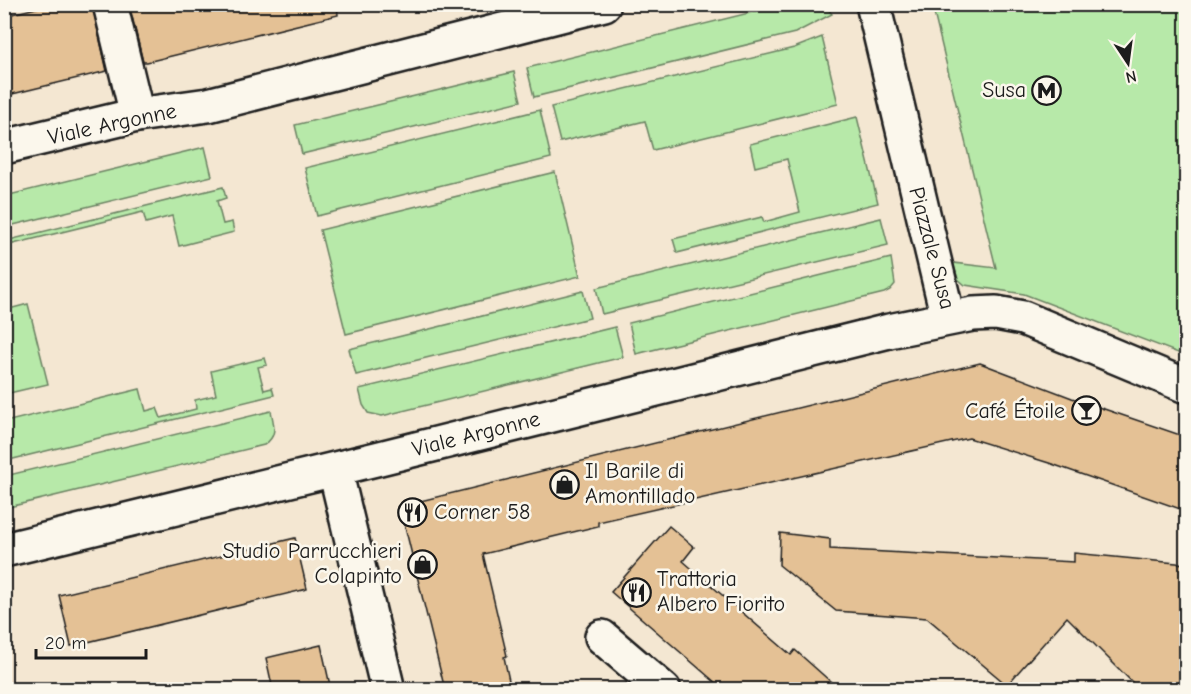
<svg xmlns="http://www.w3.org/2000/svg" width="1191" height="694" viewBox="0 0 1191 694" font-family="'Comic Neue',sans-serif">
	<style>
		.green { fill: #b7e9a9; stroke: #6a8262; stroke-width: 1.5 }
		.building { fill: #e4c195; stroke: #1c1c1c; stroke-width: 1.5 }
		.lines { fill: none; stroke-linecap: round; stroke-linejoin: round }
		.street-casing { stroke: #1c1c1c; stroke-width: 38 }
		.secondary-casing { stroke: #1c1c1c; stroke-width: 38 }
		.street { stroke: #fbf7ec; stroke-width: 33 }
		.secondary { stroke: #fbf7ec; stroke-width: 33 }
		.labels { text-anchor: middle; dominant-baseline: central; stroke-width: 5; stroke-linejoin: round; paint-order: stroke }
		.poi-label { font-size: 22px; fill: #1c1c1c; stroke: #fbf7ec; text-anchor: end }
		.street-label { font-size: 22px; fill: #1c1c1c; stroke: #fbf7ec }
	</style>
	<rect width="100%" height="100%" fill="#f4e7d2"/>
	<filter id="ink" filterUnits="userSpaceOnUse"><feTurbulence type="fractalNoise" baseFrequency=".0167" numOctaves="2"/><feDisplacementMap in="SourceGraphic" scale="12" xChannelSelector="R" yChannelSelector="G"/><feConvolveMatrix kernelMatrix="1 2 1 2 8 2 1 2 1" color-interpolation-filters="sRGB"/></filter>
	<g filter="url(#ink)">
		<!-- green -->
		<g class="green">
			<polygon points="785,4 825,5 832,14 795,33 534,97 527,68"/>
			<polygon points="932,5 1186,5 1186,356 1024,294 965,285 958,279 953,263 996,268"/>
			<polygon points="822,37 838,104 653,150 645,121 560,142 551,107 794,48"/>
			<polygon points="514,72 521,101 302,154 295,125"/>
			<polygon points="540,110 551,158 317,216 305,168"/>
			<polygon points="857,117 878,203 677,253 673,239 762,217 764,222 800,212 787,159 755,167 750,144"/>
			<polygon points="205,147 212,176 5,227 5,196"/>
			<polygon points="555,172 580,276 346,334 320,230"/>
			<polygon points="223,187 226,198 217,201 223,224 232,222 234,232 179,246 172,216 146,223 143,212 5,246 5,241"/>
			<polygon points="881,218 888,245 602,314 596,288"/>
			<polygon points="891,258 895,284 890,290 884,293 636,354 629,323"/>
			<polygon points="583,291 590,318 356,375 349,349"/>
			<polygon points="28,304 48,384 5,394 5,310"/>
			<polygon points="615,327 623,357 382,416 368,413 363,405 359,389"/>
			<polygon points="265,358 267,365 258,367 264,390 272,388 274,395 5,461 5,422 140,389 146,411 157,408 161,418 196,409 195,400 216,395 211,371"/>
			<path d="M 271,411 C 274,425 278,436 264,445 L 5,508 L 5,476 Z"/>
		</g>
		<!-- building -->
		<g class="building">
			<polygon points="52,4 92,4 107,71 4,96 4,16"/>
			<polygon points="144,4 337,4 338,15 147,62 143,62 130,8"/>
			<polygon points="980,363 1072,398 1186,437 1186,511 1049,463 969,438 598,522 598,526 483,554 507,656 504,657 511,690 445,690 400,506"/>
			<polygon points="669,526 694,547 683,561 791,655 795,650 840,690 724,690 611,592"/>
			<polygon points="780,533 830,539 830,549 1074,562 1074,553 1186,564 1186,690 1140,690 1067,617 1007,685 927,618 836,611 779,565"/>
			<polygon points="295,538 307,589 71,646 59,595"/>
			<polygon points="321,645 331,690 273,690 266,658"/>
		</g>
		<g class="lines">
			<defs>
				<g id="street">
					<polyline points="110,4 137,115"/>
					<polyline points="873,4 948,318"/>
					<polyline points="335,470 388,690"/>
					<polyline points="602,637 664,690"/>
				</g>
				<g id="secondary">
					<polyline points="4,147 137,115 208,105 604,4"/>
					<polyline points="4,550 376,459 889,331 973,314 996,313 1023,318 1186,386"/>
				</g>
			</defs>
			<!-- street casing -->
			<use href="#street" class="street-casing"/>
			<!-- secondary casing -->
			<use href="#secondary" class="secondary-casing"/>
			<!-- street -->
			<use href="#street" class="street"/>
			<!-- secondary -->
			<use href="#secondary" class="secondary"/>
		</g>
	</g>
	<!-- icons -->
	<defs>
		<symbol id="metro-ring" viewBox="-11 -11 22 22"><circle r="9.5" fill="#fbf7ec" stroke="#1c1c1c" stroke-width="1.5"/><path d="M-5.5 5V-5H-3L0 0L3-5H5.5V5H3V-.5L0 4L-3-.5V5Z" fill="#1c1c1c"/></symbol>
		<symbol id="bar-ring" viewBox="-11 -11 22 22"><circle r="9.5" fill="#fbf7ec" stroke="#1c1c1c" stroke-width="1.5"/><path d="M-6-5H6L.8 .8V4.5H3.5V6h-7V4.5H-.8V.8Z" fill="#1c1c1c"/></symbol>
		<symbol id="shop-ring" viewBox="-11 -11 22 22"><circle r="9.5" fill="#fbf7ec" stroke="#1c1c1c" stroke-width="1.5"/><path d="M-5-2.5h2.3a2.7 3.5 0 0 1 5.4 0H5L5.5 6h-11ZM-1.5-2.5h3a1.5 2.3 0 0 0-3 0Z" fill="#1c1c1c"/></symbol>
		<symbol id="restaurant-ring" viewBox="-11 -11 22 22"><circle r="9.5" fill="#fbf7ec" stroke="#1c1c1c" stroke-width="1.5"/><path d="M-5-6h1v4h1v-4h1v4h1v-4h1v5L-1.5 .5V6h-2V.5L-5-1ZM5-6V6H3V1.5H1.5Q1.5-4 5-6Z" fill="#1c1c1c"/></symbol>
	</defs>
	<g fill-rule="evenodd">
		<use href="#metro-ring" x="1030" y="74" width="33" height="33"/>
		<use href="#bar-ring" x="1070" y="394" width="33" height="33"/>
		<use href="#shop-ring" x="548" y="468" width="33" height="33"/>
		<use href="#restaurant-ring" x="396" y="496" width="33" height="33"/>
		<use href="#shop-ring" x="406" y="548" width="33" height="33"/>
		<use href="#restaurant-ring" x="620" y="576" width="33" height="33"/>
	</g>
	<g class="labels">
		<!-- poi labels -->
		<g class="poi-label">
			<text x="1026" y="90">Susa</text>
			<text x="1065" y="411">Café Étoile</text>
			<text x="585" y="471" text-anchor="start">Il Barile di<tspan x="585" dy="25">Amontillado</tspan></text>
			<text x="434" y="512" text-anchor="start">Corner 58</text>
			<text x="402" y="551">Studio Parrucchieri<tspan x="402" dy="25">Colapinto</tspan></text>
			<text x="657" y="579" text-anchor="start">Trattoria<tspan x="657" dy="25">Albero Fiorito</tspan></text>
		</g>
		<!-- street labels -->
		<g class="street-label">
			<text transform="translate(112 124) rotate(-12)">Viale Argonne</text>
			<text transform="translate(932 248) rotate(75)">Piazzale Susa</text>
			<text transform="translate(476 434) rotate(-14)">Viale Argonne</text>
		</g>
	</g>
	<!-- margin -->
	<rect width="1191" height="694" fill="none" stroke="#fbf7ec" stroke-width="24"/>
	<rect x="12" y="12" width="1167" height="670" fill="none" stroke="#1c1c1c" stroke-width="2" filter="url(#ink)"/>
	<!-- north arrow -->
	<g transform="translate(1128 63) rotate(167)" stroke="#fbf7ec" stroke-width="4.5" paint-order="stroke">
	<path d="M0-4.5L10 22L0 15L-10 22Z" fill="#1c1c1c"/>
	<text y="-9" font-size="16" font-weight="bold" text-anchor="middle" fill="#1c1c1c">N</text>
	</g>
	<!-- scale -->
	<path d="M36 649v9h110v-9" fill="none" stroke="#1c1c1c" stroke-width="3"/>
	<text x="45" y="649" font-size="18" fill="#1c1c1c" stroke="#fbf7ec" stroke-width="4.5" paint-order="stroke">20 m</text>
</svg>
